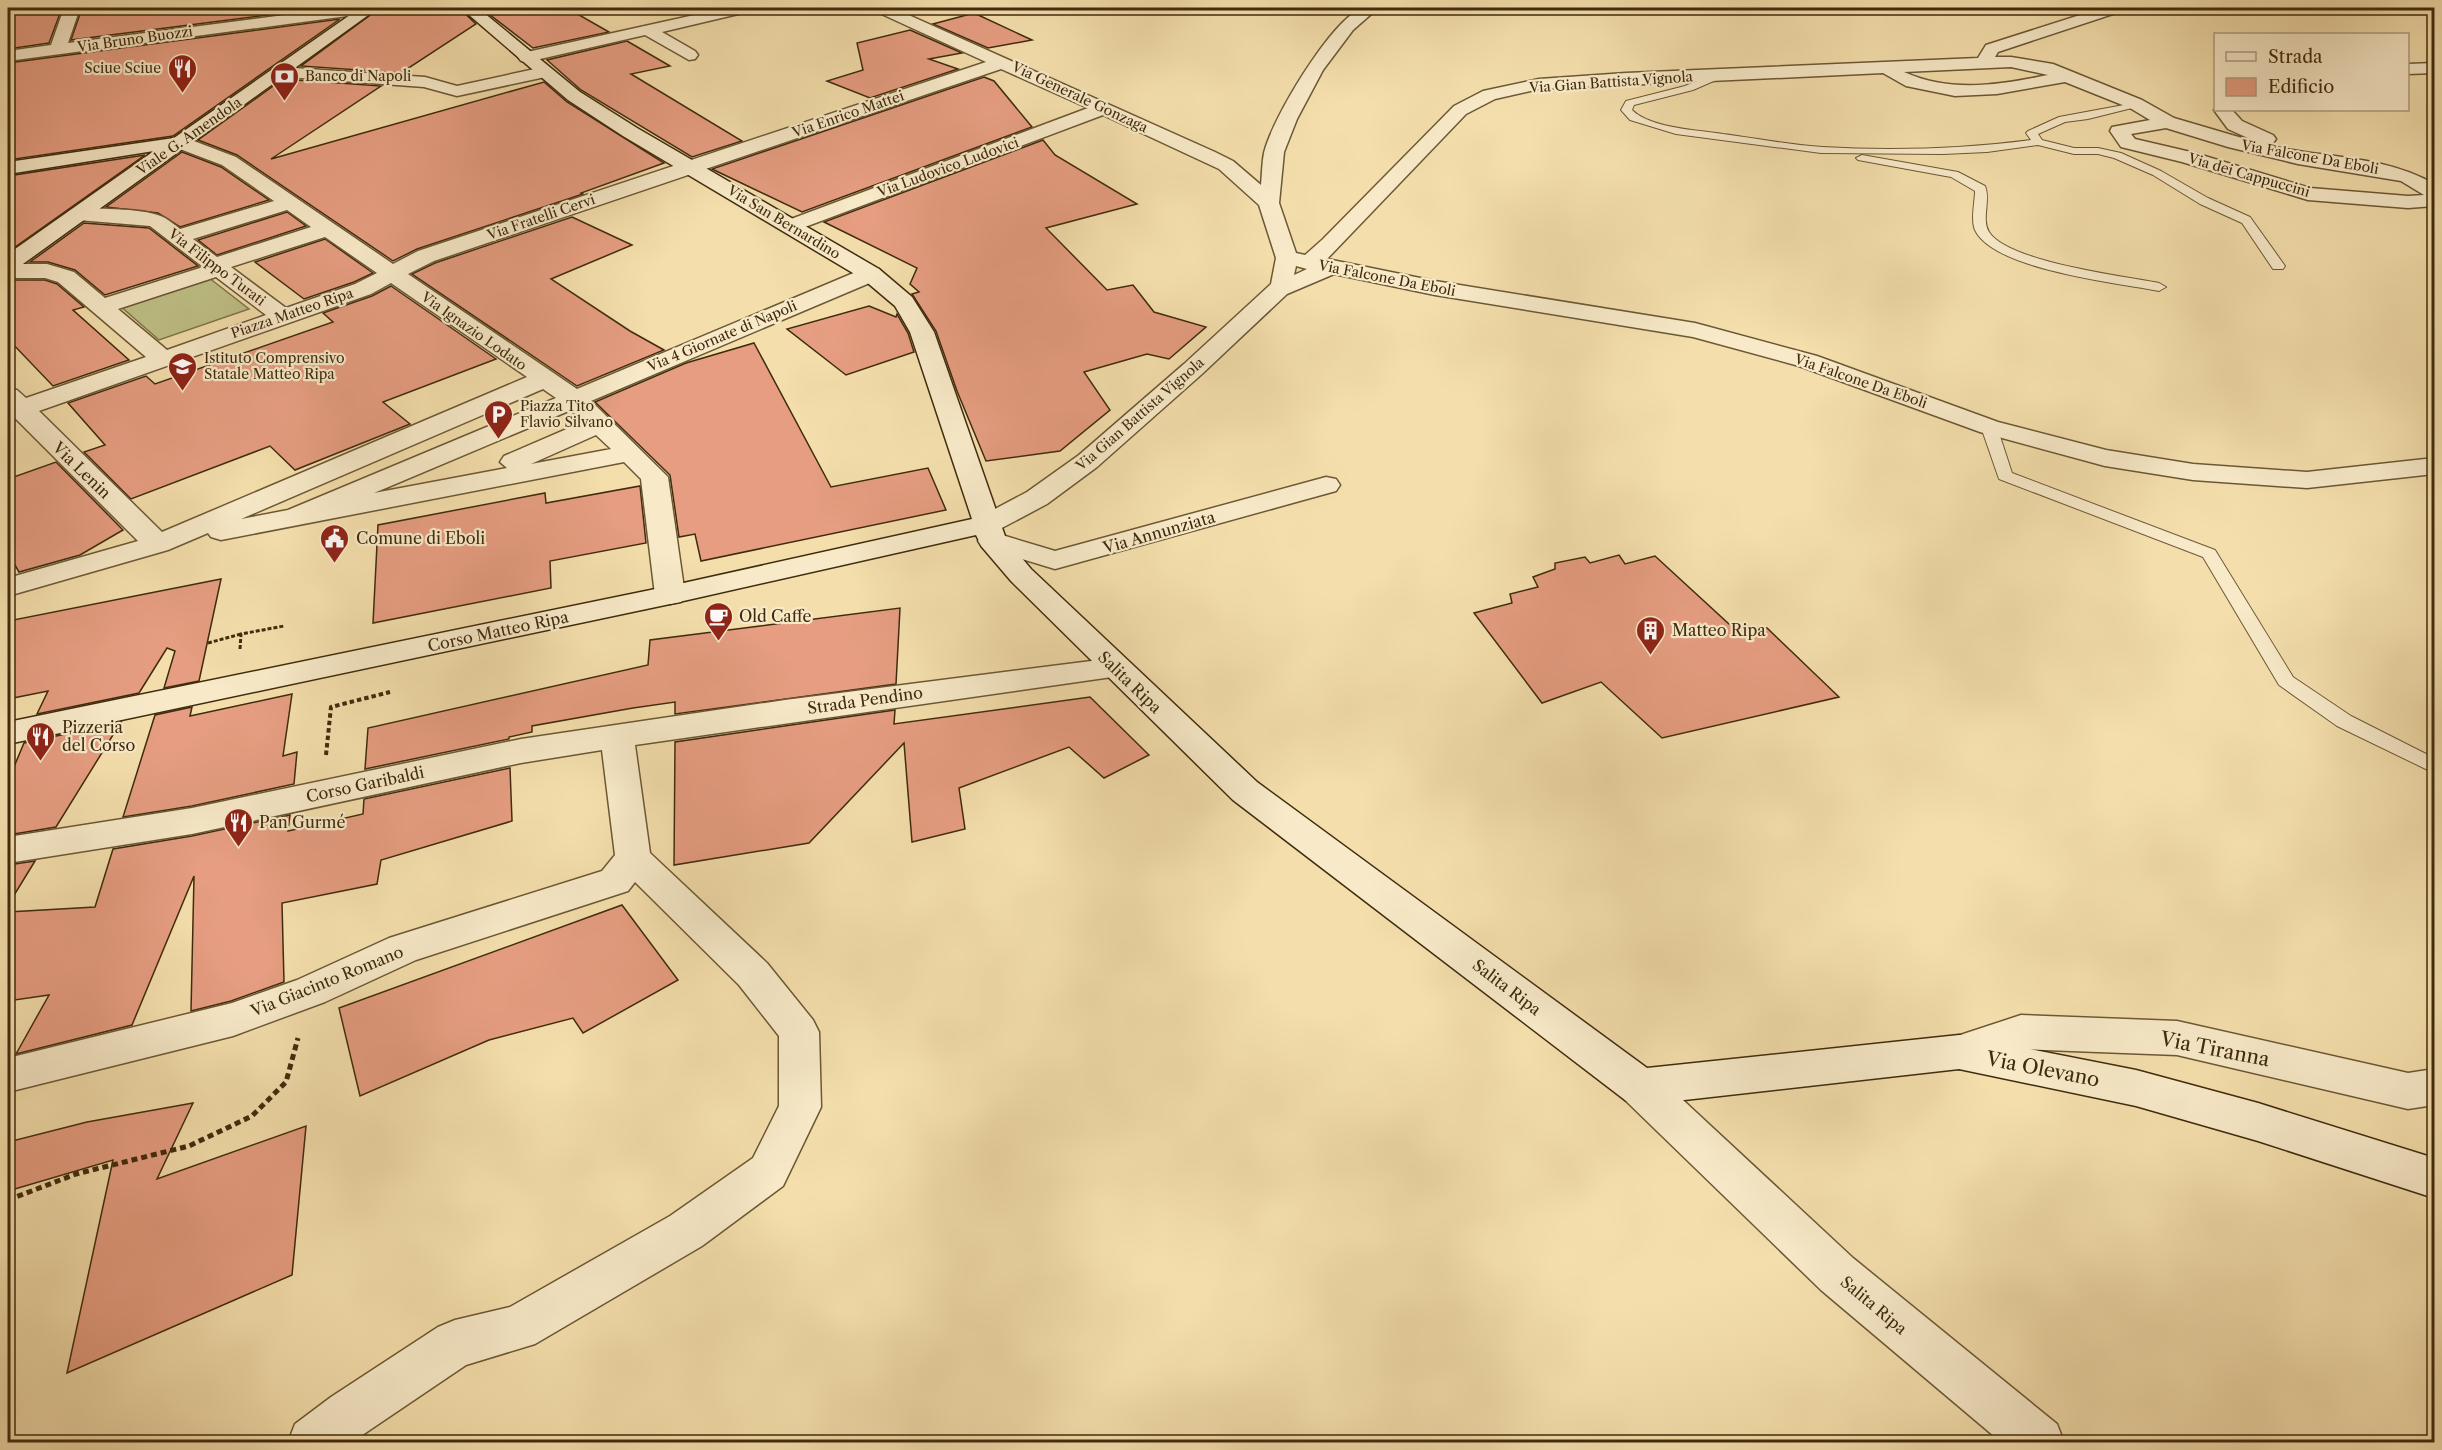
<svg xmlns="http://www.w3.org/2000/svg" width="2442" height="1450" viewBox="0 0 2442 1450" font-family="'Libre Caslon Text',serif">
	<style>
		.green { fill: #bfc187; stroke: #7f764a; stroke-width: 1.5 }
		.building { fill: #e69d81; stroke: #3f2b0d; stroke-width: 1.5 }
		.lines { fill: none; stroke-linecap: round; stroke-linejoin: round }
		.lane-casing { stroke: #6c5835; stroke-width: 2 }
		.street-casing { stroke: #6c5835; stroke-width: 3 }
		.secondary-casing { stroke: #3f2b0d; stroke-width: 3 }
		.path-far2 { stroke: #3f2b0d; stroke-width: 3; stroke-dasharray: 4 2; stroke-linecap: butt }
		.path-far1 { stroke: #3f2b0d; stroke-width: 4; stroke-dasharray: 4.5 3; stroke-linecap: butt }
		.path { stroke: #3f2b0d; stroke-width: 5; stroke-dasharray: 6 4; stroke-linecap: butt }
		.lane { fill: #f8eac9; fill-rule: evenodd }
		.street { fill: #f8eac9; fill-rule: evenodd }
		.secondary { fill: #f8eac9; fill-rule: evenodd }
		.labels { text-anchor: middle; dominant-baseline: central; stroke-width: 4.5; stroke-linejoin: round; paint-order: stroke }
		.far-street-label { font-size: 14px; fill: #3f2b0d; stroke: #f8eac9 }
		.far-poi-label { font-size: 14px; fill: #3f2b0d; stroke: #f8eac9; text-anchor: start }
		.street-label { font-size: 16px; fill: #3f2b0d; stroke: #f8eac9 }
		.poi-label { font-size: 16px; fill: #3f2b0d; stroke: #f8eac9; text-anchor: start }
		.near-street-label { font-size: 20px; fill: #3f2b0d; stroke: #f8eac9 }
	</style>
	<rect width="100%" height="100%" fill="#f4dfac"/>
	<filter id="stains"><feTurbulence type="fractalNoise" baseFrequency=".00333" numOctaves="4"/><feColorMatrix values="0 0 0 0 .2 0 0 0 0 .09 0 0 0 0 .02 0 0 0 .5 -.17"/></filter>
	<radialGradient id="worn" r=".72"><stop offset=".6" stop-color="#630" stop-opacity="0"/><stop offset="1" stop-color="#630" stop-opacity=".3"/></radialGradient>
	<!-- green -->
	<polygon class="green" points="208,277 249,309 159,340 119,305"/>
	<!-- building -->
	<g class="building">
		<polygon points="17,8 62,8 49,43 8,49 8,37"/>
		<polygon points="82,8 324,8 71,40"/>
		<polygon points="380,8 459,8 476,24 401,73 301,66"/>
		<polygon points="481,8 567,8 609,32 533,48"/>
		<polygon points="974,13 1032,40 988,48 933,24"/>
		<polygon points="340,19 173,136 8,160 8,63"/>
		<polygon points="910,30 962,53 929,59 958,69 870,98 827,81 863,70 857,43"/>
		<polygon points="627,41 670,66 631,74 742,141 692,157 581,90 547,60"/>
		<polygon points="984,77 994,81 1032,127 802,212 712,169"/>
		<polygon points="283,79 381,86 271,159 544,82 567,102 664,163 581,193 583,194 417,249 393,261 237,155 198,140"/>
		<polygon points="1043,140 1055,155 1137,204 1046,228 1107,290 1133,285 1154,312 1206,327 1169,359 1147,354 1084,372 1110,410 1060,451 986,461 957,391 936,331 912,294 919,292 910,284 917,268 824,222"/>
		<polygon points="182,152 221,167 269,200 180,227 158,213 106,207"/>
		<polygon points="145,155 8,252 8,176"/>
		<polygon points="287,212 306,226 217,255 198,240"/>
		<polygon points="572,217 632,245 551,279 630,331 664,350 577,386 412,274 435,263"/>
		<polygon points="84,223 149,228 198,266 105,295 75,270 48,262 30,262"/>
		<polygon points="325,239 373,273 354,282 304,299 255,262"/>
		<polygon points="8,280 45,280 57,284 84,307 73,310 129,360 53,386 8,339"/>
		<polygon points="391,286 496,359 383,402 410,424 295,470 270,446 131,499 84,452 105,445 68,403 146,376 155,384 333,322 323,313 372,296"/>
		<polygon points="869,306 896,317 897,314 908,333 914,352 846,375 787,329"/>
		<polygon points="754,343 831,487 928,468 946,510 701,561 695,534 679,537 670,475 595,402 686,363"/>
		<polygon points="56,462 123,530 80,555 19,572 8,553 8,479"/>
		<polygon points="640,486 646,543 550,561 551,588 373,623 378,525 545,493 546,503"/>
		<polygon points="1619,555 1625,564 1655,556 1729,624 1767,628 1839,697 1662,738 1601,682 1542,703 1474,613 1512,603 1510,594 1538,587 1533,577 1555,569 1555,563 1585,557 1590,563"/>
		<polygon points="221,579 199,681 164,688 175,651 167,648 139,693 37,714 48,691 8,699 8,621"/>
		<polygon points="900,608 896,684 675,714 675,702 633,708 532,726 532,732 509,737 509,739 365,769 368,728 648,665 650,640"/>
		<polygon points="292,694 283,756 297,752 294,784 192,806 123,817 155,715 192,707 190,716"/>
		<polygon points="1090,697 1149,755 1104,778 1069,747 959,788 965,829 912,842 904,743 809,843 674,865 675,742 895,710 894,724"/>
		<polygon points="121,722 56,827 8,835 8,781 24,743"/>
		<polygon points="510,768 512,821 381,860 377,884 282,903 284,982 231,1001 191,1011 194,876 132,1025 16,1054 49,995 8,1001 8,912 95,907 113,849 192,836 290,815 288,831 363,814 364,799"/>
		<polygon points="35,861 8,905 8,865"/>
		<polygon points="622,905 678,980 583,1033 573,1018 489,1040 360,1096 339,1008"/>
		<polygon points="193,1103 157,1179 306,1126 292,1275 67,1373 113,1160 8,1191 8,1142 87,1122"/>
	</g>
	<g class="lines">
		<defs>
			<g id="lane">
				<path d="M 1719,72 L 1723,73 L 1723,77 L 1693,90 L 1634,105 L 1632,110 C 1650,128 1697,130 1723,134 C 1755,138 1789,145 1822,147 C 1891,151 1962,149 2031,140 L 2026,133 L 2028,131 L 2059,117 L 2140,102 L 2140,106 L 2088,119 L 2065,122 L 2038,134 L 2042,140 L 2074,148 L 2098,148 L 2121,153 L 2161,171 L 2208,198 L 2250,217 L 2285,266 L 2283,269 L 2273,269 L 2242,223 L 2200,204 L 2153,175 L 2114,158 L 2098,154 L 2074,154 L 2038,145 L 1987,152 L 1943,154 L 1821,153 L 1676,134 L 1630,120 L 1621,110 L 1626,101 L 1685,86 Z"/>
				<path d="M 1862,155 L 1958,172 L 1985,186 C 1991,200 1981,219 1989,232 C 2008,262 2123,276 2159,283 L 2166,287 L 2159,291 C 2117,283 1998,270 1976,232 C 1970,222 1975,202 1975,191 L 1951,177 L 1858,160 L 1856,158 Z"/>
				<polygon points="1989,422 1997,427 2012,473 2215,550 2293,677 2351,716 2434,758 2434,773 2337,726 2279,685 2203,557 1999,479 1981,427"/>
			</g>
			<g id="street">
				<polygon points="64,8 80,8 68,43 338,8 378,8 370,13 8,61 8,51 51,45"/>
				<polygon points="726,8 753,8 751,11 662,32 695,51 698,55 695,59 689,60 645,35 527,62 521,61 518,57 521,53 527,52"/>
				<path d="M 873,8 L 893,8 L 1215,152 L 1233,161 L 1261,185 C 1262,175 1262,163 1264,153 C 1272,119 1329,24 1360,9 C 1364,6 1372,8 1378,8 L 1353,30 L 1323,70 L 1297,119 L 1284,152 L 1279,203 L 1296,253 L 1305,255 L 1323,239 L 1454,106 L 1483,91 L 1539,79 L 1626,73 L 1978,58 L 1986,45 L 2102,8 L 2124,8 L 2122,11 L 1998,52 L 1995,57 L 2011,57 L 2053,64 L 2142,100 L 2174,118 L 2259,143 L 2228,129 L 2214,110 L 2216,108 L 2216,110 L 2232,110 L 2242,121 L 2273,135 L 2276,139 L 2273,143 L 2266,145 C 2321,158 2385,155 2434,184 L 2434,206 L 2408,208 L 2308,200 L 2182,162 L 2121,147 L 2110,131 L 2112,127 L 2150,120 L 2130,108 L 2065,82 L 1997,94 L 1955,96 L 1906,86 L 1883,73 L 1539,89 L 1495,99 L 1466,114 L 1327,259 L 1435,281 L 1695,323 L 1817,356 L 1998,422 L 2106,450 L 2193,464 L 2307,472 L 2434,458 L 2434,474 L 2307,488 L 2193,480 L 2105,466 L 1980,432 L 1799,366 L 1693,337 L 1435,295 L 1334,274 L 1287,294 L 1202,374 L 1097,467 L 1047,504 L 998,530 L 988,532 L 978,530 L 974,524 L 978,518 L 1027,492 L 1079,455 L 1184,364 L 1271,284 L 1276,258 L 1259,205 L 1219,169 L 1103,115 L 797,230 L 790,232 L 783,230 L 779,226 L 783,222 L 1088,108 L 1001,69 L 434,261 L 408,274 L 577,389 L 863,269 L 871,267 L 879,269 L 882,274 L 879,279 L 591,401 L 668,477 L 685,595 L 681,602 L 670,604 L 659,602 L 655,595 L 641,479 L 624,462 L 221,540 L 211,537 L 208,533 L 168,550 L 8,596 L 8,578 L 138,541 L 11,414 L 8,409 L 8,388 L 17,390 L 26,398 L 146,357 L 58,282 L 45,278 L 8,278 L 8,264 L 47,264 L 74,272 L 105,298 L 203,267 L 150,226 L 78,220 L 71,218 L 68,214 L 71,210 L 78,208 C 100,209 147,208 165,218 C 170,221 175,225 180,229 L 274,201 L 222,165 L 172,146 L 169,142 L 172,138 L 186,138 L 236,157 L 393,264 L 418,251 L 986,62 L 875,11 ZM 2011,67 L 2048,75 C 1999,85 1951,93 1904,72 ZM 2166,128 L 2228,147 L 2298,164 L 2401,181 L 2424,195 L 2408,196 L 2310,188 L 2195,153 L 2135,139 L 2131,134 ZM 287,210 L 311,227 L 217,257 L 193,239 ZM 325,237 L 377,273 L 355,284 L 286,308 L 231,267 ZM 1296,266 L 1307,269 L 1294,275 ZM 216,277 L 266,315 L 167,350 L 118,309 ZM 391,283 L 527,377 L 162,532 L 39,411 L 371,294 ZM 543,389 L 556,398 L 288,510 L 241,519 ZM 571,410 L 583,422 L 504,456 L 500,462 L 507,468 L 374,493 ZM 596,435 L 611,449 L 531,464 Z"/>
				<polygon points="2434,63 2434,73 2408,74 2408,64"/>
				<polygon points="279,67 425,77 457,86 544,67 550,68 553,72 550,76 457,96 424,87 273,76 270,72 273,68"/>
				<polygon points="1326,477 1336,479 1340,485 1336,491 1055,569 982,547 978,541 982,535 992,532 1055,551"/>
				<polygon points="1115,658 1126,661 1131,668 1126,675 635,745 650,853 767,963 813,1020 819,1032 821,1107 783,1186 702,1246 535,1344 466,1365 352,1442 288,1442 295,1424 331,1397 438,1327 455,1320 510,1307 670,1216 753,1158 779,1106 779,1036 739,985 635,882 628,891 416,960 325,1002 233,1036 8,1092 8,1058 232,1003 297,980 389,938 602,871 615,855 602,750 521,763 192,834 8,863 8,837 192,808 521,739 785,700"/>
				<polygon points="2021,1015 2177,1021 2408,1073 2434,1069 2434,1105 2408,1109 2177,1055 2021,1049 1959,1069 1945,1064 1939,1052 1945,1040"/>
				<polygon points="1640,1069 1655,1074 1853,1258 2057,1424 2064,1442 2001,1442 1821,1290 1625,1100 1619,1087 1625,1074"/>
			</g>
			<g id="secondary">
				<polygon points="360,8 378,8 16,269 8,270 8,254 154,151 8,174 8,162 174,138"/>
				<polygon points="461,8 478,8 580,92 637,128 879,269 912,297 934,332 1006,539 1031,569 1257,782 1647,1068 1959,1035 2136,1070 2258,1103 2434,1158 2434,1198 2258,1141 2136,1106 1959,1069 1640,1105 1625,1100 1233,800 1011,581 982,547 976,535 670,604 8,744 8,722 670,586 972,519 910,332 895,306 863,279 623,136 568,100"/>
			</g>
		</defs>
		<!-- lane casing -->
		<use href="#lane" class="lane-casing"/>
		<!-- street casing -->
		<use href="#street" class="street-casing"/>
		<!-- secondary casing -->
		<use href="#secondary" class="secondary-casing"/>
		<!-- path-far2 -->
		<g class="path-far2">
			<polyline points="208,643 241,634"/>
			<polyline points="240,649 241,634 284,626"/>
		</g>
		<!-- path-far1 -->
		<polyline class="path-far1" points="326,755 331,707 390,692"/>
		<!-- path -->
		<polyline class="path" points="8,1200 76,1174 189,1146 252,1116 286,1082 298,1038"/>
		<!-- lane -->
		<use href="#lane" class="lane"/>
		<!-- street -->
		<use href="#street" class="street"/>
		<!-- secondary -->
		<use href="#secondary" class="secondary"/>
	</g>
	<!-- icons -->
	<defs>
		<symbol id="restaurant-pin" viewBox="-11 -11 22 30"><path d="M0 17L-7.5 6A9.5 9.5 0 1 1 7.5 6Z" fill="#8f2418" stroke="#f8eac9"/><path d="M-5-6h1v4h1v-4h1v4h1v-4h1v5L-1.5 .5V6h-2V.5L-5-1ZM5-6V6H3V1.5H1.5Q1.5-4 5-6Z" fill="#fff"/></symbol>
		<symbol id="bank-pin" viewBox="-11 -11 22 30"><path d="M0 17L-7.5 6A9.5 9.5 0 1 1 7.5 6Z" fill="#8f2418" stroke="#f8eac9"/><path d="M-6-4H6V4H-6ZM0-2.3a2.3 2.3 0 1 0 0 4.6a2.3 2.3 0 1 0 0-4.6Z" fill="#fff"/></symbol>
		<symbol id="school-pin" viewBox="-11 -11 22 30"><path d="M0 17L-7.5 6A9.5 9.5 0 1 1 7.5 6Z" fill="#8f2418" stroke="#f8eac9"/><path d="M0-5L7-2L0 1L-7-2ZM-4 1L0 2.5L4 1V4Q0 6-4 4Z" fill="#fff"/></symbol>
		<symbol id="parking-pin" viewBox="-11 -11 22 30"><path d="M0 17L-7.5 6A9.5 9.5 0 1 1 7.5 6Z" fill="#8f2418" stroke="#f8eac9"/><path d="M-3.5-5.5H1a3.5 3.5 0 0 1 0 7H-1V5.5H-3.5ZM-1-3.4V-.6H.8a1.4 1.4 0 0 0 0-2.8Z" fill="#fff"/></symbol>
		<symbol id="civic-pin" viewBox="-11 -11 22 30"><path d="M0 17L-7.5 6A9.5 9.5 0 1 1 7.5 6Z" fill="#8f2418" stroke="#f8eac9"/><path d="M-.6-6.5H3V-4.5H.6V-3L4-1V1h2V6H-6V1h2V-1L-.6-3ZM-1.2 2.5V6h2.4V2.5Z" fill="#fff"/></symbol>
		<symbol id="cafe-pin" viewBox="-11 -11 22 30"><path d="M0 17L-7.5 6A9.5 9.5 0 1 1 7.5 6Z" fill="#8f2418" stroke="#f8eac9"/><path d="M-5.5-4.5H6V0H3Q3 3.5 0 3.5H-2.5Q-5.5 3.5-5.5 0ZM3-3.2v2h1.7v-2ZM-6 4.5H4V6H-6Z" fill="#fff"/></symbol>
		<symbol id="building-pin" viewBox="-11 -11 22 30"><path d="M0 17L-7.5 6A9.5 9.5 0 1 1 7.5 6Z" fill="#8f2418" stroke="#f8eac9"/><path d="M-4-6H4V6H1V3H-1V6H-4ZM-2.5-4.3h1.7v1.8h-1.7ZM.8-4.3h1.7v1.8H.8ZM-2.5-1h1.7V.8h-1.7ZM.8-1h1.7V.8H.8Z" fill="#fff"/></symbol>
	</defs>
	<g fill-rule="evenodd">
		<use href="#restaurant-pin" x="166" y="52" width="33" height="45"/>
		<use href="#bank-pin" x="268" y="60" width="33" height="45"/>
		<use href="#school-pin" x="166" y="350" width="33" height="45"/>
		<use href="#parking-pin" x="482" y="398" width="33" height="45"/>
		<use href="#civic-pin" x="318" y="522" width="33" height="45"/>
		<use href="#cafe-pin" x="702" y="600" width="33" height="45"/>
		<use href="#building-pin" x="1634" y="614" width="33" height="45"/>
		<use href="#restaurant-pin" x="24" y="720" width="33" height="45"/>
		<use href="#restaurant-pin" x="222" y="806" width="33" height="45"/>
	</g>
	<g class="labels">
		<!-- far-street labels -->
		<g class="far-street-label">
			<text transform="translate(135 39) rotate(-8)">Via Bruno Buozzi</text>
			<text transform="translate(1611 82) rotate(-4)">Via Gian Battista Vignola</text>
			<text transform="translate(1080 97) rotate(25)">Via Generale Gonzaga</text>
			<text transform="translate(848 114) rotate(-19)">Via Enrico Mattei</text>
			<text transform="translate(189 136) rotate(-35)">Viale G. Amendola</text>
			<text transform="translate(2310 157) rotate(10)">Via Falcone Da Eboli</text>
			<text transform="translate(948 167) rotate(-20)">Via Ludovico Ludovici</text>
			<text transform="translate(2249 175) rotate(16)">Via dei Cappuccini</text>
			<text transform="translate(541 217) rotate(-19)">Via Fratelli Cervi</text>
			<text transform="translate(784 222) rotate(31)">Via San Bernardino</text>
			<text transform="translate(217 267) rotate(37)">Via Filippo Turati</text>
			<text transform="translate(1387 278) rotate(11)">Via Falcone Da Eboli</text>
			<text transform="translate(292 313) rotate(-19)">Piazza Matteo Ripa</text>
			<text transform="translate(474 331) rotate(35)">Via Ignazio Lodato</text>
			<text transform="translate(722 336) rotate(-23)">Via 4 Giornate di Napoli</text>
			<text transform="translate(1861 381) rotate(19)">Via Falcone Da Eboli</text>
			<text transform="translate(1140 414) rotate(-41)">Via Gian Battista Vignola</text>
		</g>
		<!-- far-poi labels -->
		<g class="far-poi-label">
			<text x="161" y="68" text-anchor="end">Sciue Sciue</text>
			<text x="305" y="76">Banco di Napoli</text>
			<text x="204" y="358">Istituto Comprensivo<tspan x="204" dy="16">Statale Matteo Ripa</tspan></text>
			<text x="520" y="406">Piazza Tito<tspan x="520" dy="16">Flavio Silvano</tspan></text>
		</g>
		<!-- street labels -->
		<g class="street-label">
			<text transform="translate(82 470) rotate(44)">Via Lenin</text>
			<text transform="translate(1159 532) rotate(-16)">Via Annunziata</text>
			<text transform="translate(498 631) rotate(-12)">Corso Matteo Ripa</text>
			<text transform="translate(1130 682) rotate(44)">Salita Ripa</text>
			<text transform="translate(865 700) rotate(-8)">Strada Pendino</text>
			<text transform="translate(365 784) rotate(-12)">Corso Garibaldi</text>
			<text transform="translate(327 981) rotate(-22)">Via Giacinto Romano</text>
			<text transform="translate(1507 987) rotate(37)">Salita Ripa</text>
			<text transform="translate(1874 1305) rotate(40)">Salita Ripa</text>
		</g>
		<!-- poi labels -->
		<g class="poi-label">
			<text x="356" y="538">Comune di Eboli</text>
			<text x="739" y="616">Old Caffe</text>
			<text x="1672" y="630">Matteo Ripa</text>
			<text x="62" y="727">Pizzeria<tspan x="62" dy="18">del Corso</tspan></text>
			<text x="259" y="822">Pan Gurmé</text>
		</g>
		<!-- near-street labels -->
		<g class="near-street-label">
			<text transform="translate(2215 1049) rotate(11)">Via Tiranna</text>
			<text transform="translate(2043 1069) rotate(11)">Via Olevano</text>
		</g>
	</g>
	<!-- margin -->
	<rect width="2442" height="1450" fill="none" stroke="#f4dfac" stroke-width="30"/>
	<rect x="9" y="9" width="2424" height="1432" fill="none" stroke="#3f2b0d" stroke-width="3"/>
	<rect x="15" y="15" width="2412" height="1420" fill="none" stroke="#3f2b0d" stroke-width="1.5"/>
	<!-- legend -->
	<rect x="2214" y="33" width="195" height="78" fill="#f8eac9" stroke="#ae9e7e" stroke-width="1.5"/>
	<rect x="2226" y="52" width="30" height="9" fill="#f8eac9" stroke="#ae9e7e" stroke-width="1.5"/>
	<text x="2268" y="63" font-size="18" fill="#3f2b0d">Strada</text>
	<rect x="2226" y="78" width="30" height="18" fill="#e69d81" stroke="#ae9e7e" stroke-width="1.5"/>
	<text x="2268" y="93" font-size="18" fill="#3f2b0d">Edificio</text>
	<rect width="100%" height="100%" filter="url(#stains)"/>
	<rect width="100%" height="100%" fill="url(#worn)"/>
</svg>
